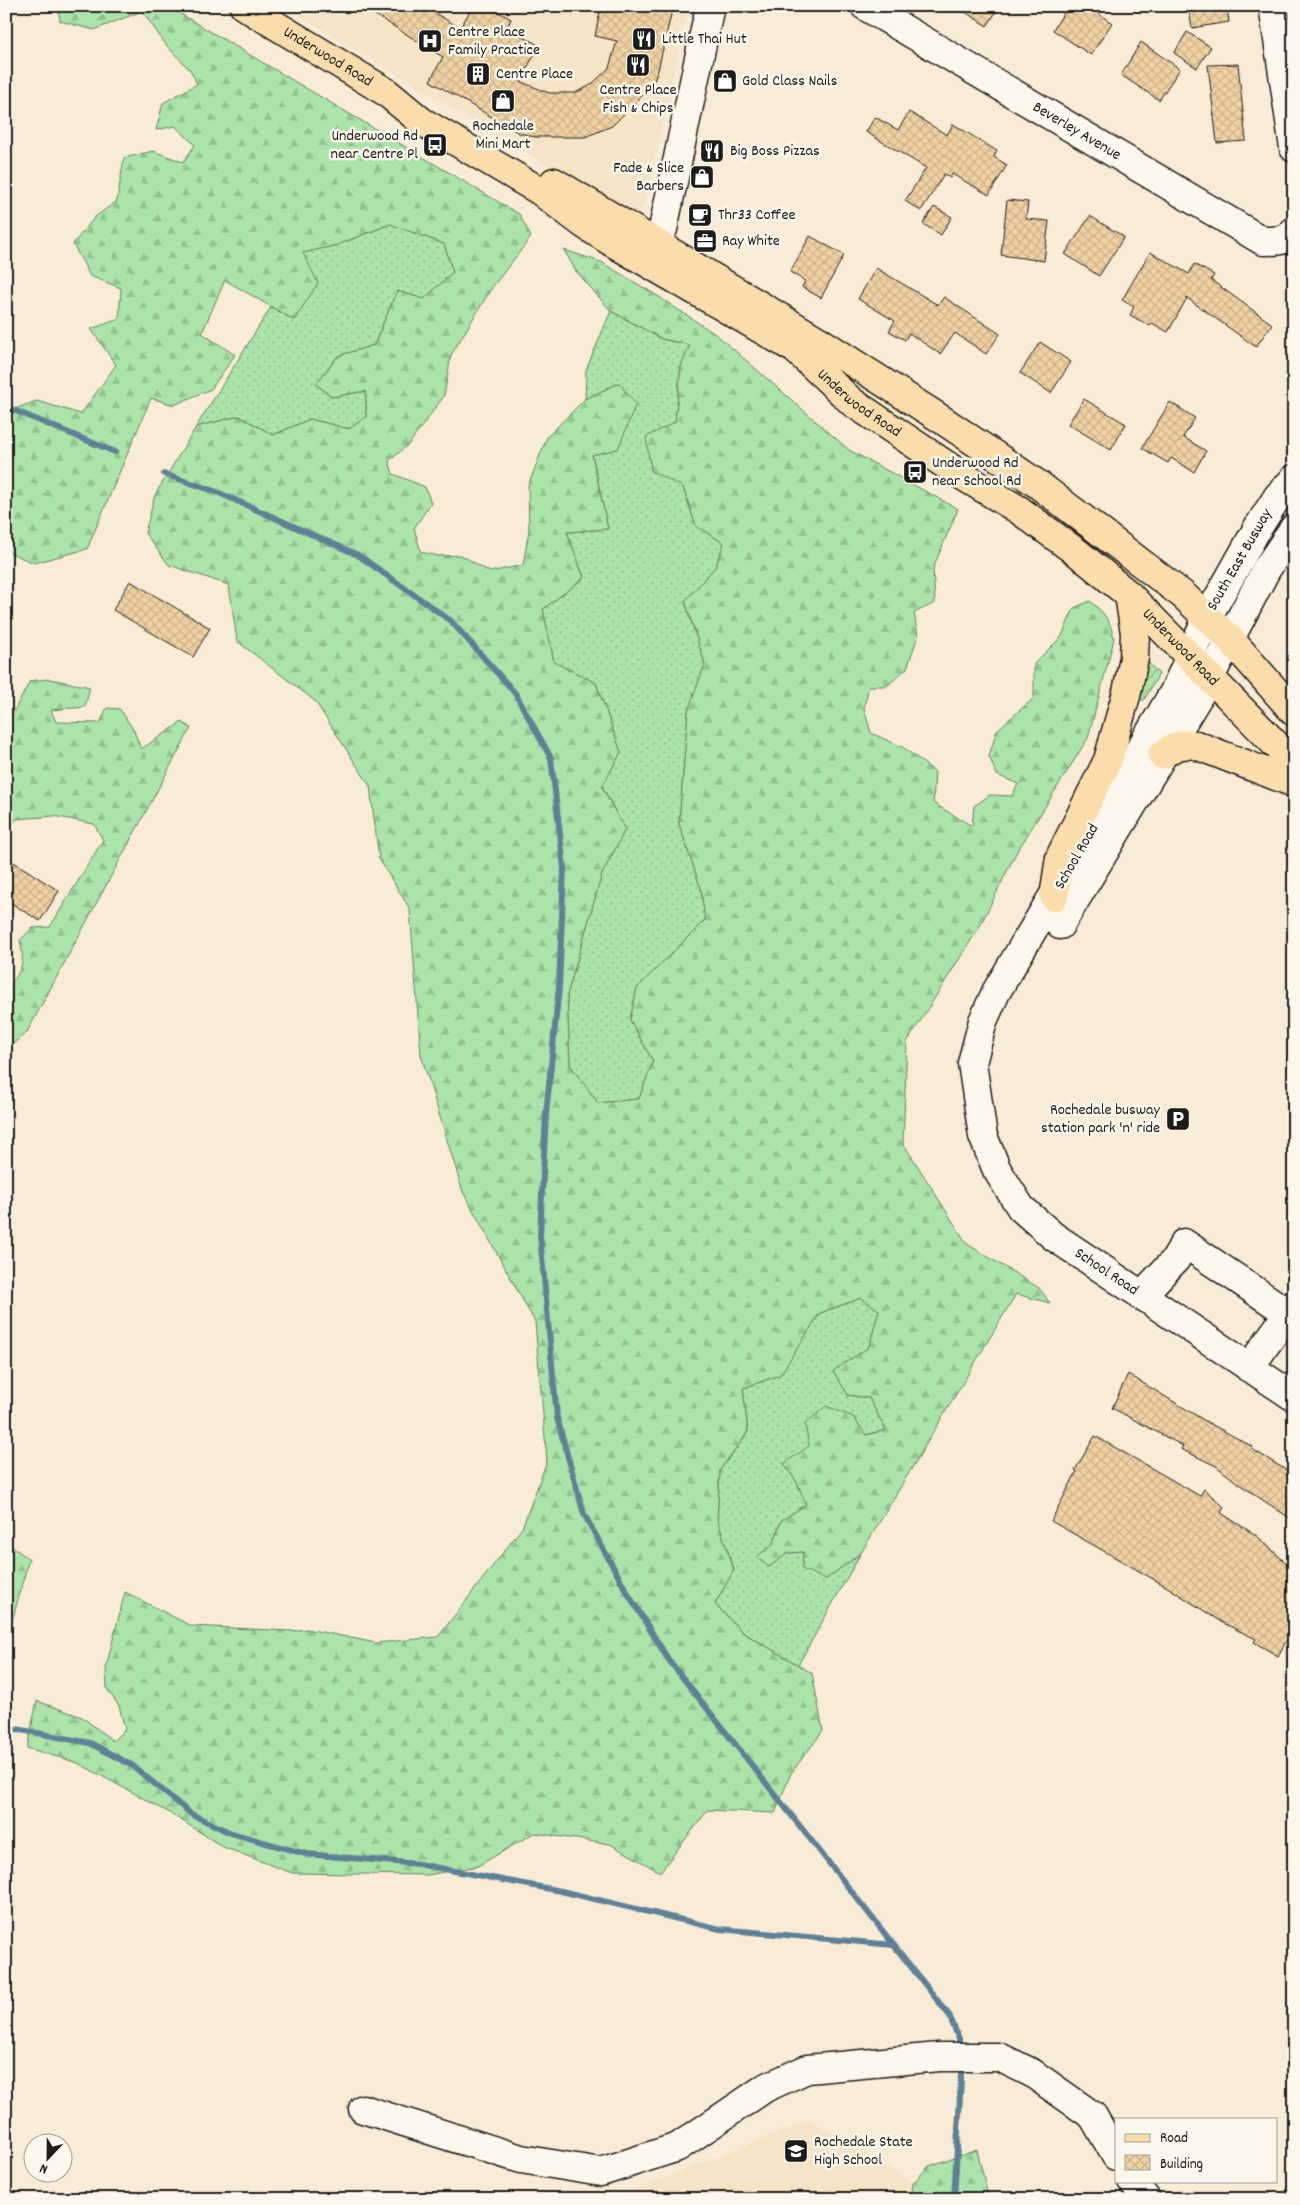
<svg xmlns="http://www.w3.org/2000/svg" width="1300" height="2205" viewBox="0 0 1300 2205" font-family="Dekko,sans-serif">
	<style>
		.built { fill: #f6e4c6 }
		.grass { fill: url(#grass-dots); stroke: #648062 }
		.forest { fill: url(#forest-firs); stroke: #648062 }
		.garden { fill: url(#garden-furrows); stroke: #648062 }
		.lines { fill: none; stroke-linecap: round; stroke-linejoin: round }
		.stream { stroke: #5e8197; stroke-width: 6 }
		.building { fill: url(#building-cross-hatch); stroke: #1c1c1c }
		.minor-casing { stroke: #1c1c1c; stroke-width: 31 }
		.major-casing { stroke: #1c1c1c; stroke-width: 31 }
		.minor { stroke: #fbf7ec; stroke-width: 28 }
		.major { stroke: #faddab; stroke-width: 28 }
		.labels { text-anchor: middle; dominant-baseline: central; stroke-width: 5; stroke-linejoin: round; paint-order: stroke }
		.poi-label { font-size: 16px; fill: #1c1c1c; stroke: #fbf7ec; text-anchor: start }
		.street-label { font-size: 16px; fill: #1c1c1c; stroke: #fbf7ec }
	</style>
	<defs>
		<pattern id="grass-dots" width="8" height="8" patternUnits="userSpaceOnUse" patternTransform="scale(1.25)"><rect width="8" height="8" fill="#abe4a8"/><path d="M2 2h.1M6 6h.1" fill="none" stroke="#93c390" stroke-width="1.8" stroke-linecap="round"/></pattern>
		<pattern id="forest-firs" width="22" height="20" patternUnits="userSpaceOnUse" patternTransform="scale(1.25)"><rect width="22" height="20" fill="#abe4a8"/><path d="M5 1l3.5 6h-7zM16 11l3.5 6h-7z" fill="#93c390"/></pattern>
		<pattern id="garden-furrows" width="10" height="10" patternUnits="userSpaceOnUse" patternTransform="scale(1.25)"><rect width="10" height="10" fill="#abe4a8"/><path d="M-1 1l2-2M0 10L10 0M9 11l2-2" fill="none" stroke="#93c390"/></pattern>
		<pattern id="building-cross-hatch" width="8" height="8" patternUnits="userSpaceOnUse" patternTransform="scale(1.25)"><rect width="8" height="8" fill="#f0d1a2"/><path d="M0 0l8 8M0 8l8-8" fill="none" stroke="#cdb38b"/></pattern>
	</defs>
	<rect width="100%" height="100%" fill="#f8ecd6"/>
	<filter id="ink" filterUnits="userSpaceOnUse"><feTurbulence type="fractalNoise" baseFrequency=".02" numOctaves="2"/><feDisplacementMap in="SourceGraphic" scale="10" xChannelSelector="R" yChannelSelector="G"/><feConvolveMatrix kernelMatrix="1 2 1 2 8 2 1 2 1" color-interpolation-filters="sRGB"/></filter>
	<g filter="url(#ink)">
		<!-- built -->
		<g class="built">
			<polygon points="284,6 689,6 645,203 638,213 626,211 579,185"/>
			<polygon points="811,2120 913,2183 911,2199 611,2199"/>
		</g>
		<!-- grass -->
		<g class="grass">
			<polygon points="390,224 444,244 453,272 424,299 397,291 374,345 338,356 316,384 332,397 366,391 366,417 349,429 310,419 273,435 239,416 196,427 271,307 294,320 303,253 337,245"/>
			<polygon points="611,311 662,339 690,345 681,366 675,422 683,487 696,526 724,543 716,566 685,602 705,664 688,711 679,824 701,889 705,920 637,988 630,1020 653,1061 639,1099 598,1103 570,1065 567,995 602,874 625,830 602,786 621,752 596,683 554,662 543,609 584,578 567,532 608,529 592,454 619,383 585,399 586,370"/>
			<polygon points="861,1298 879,1310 869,1347 848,1395 869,1398 886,1430 866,1435 853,1417 784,1464 797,1482 806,1504 781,1521 773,1545 769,1567 788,1553 803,1552 826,1579 861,1553 798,1665 742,1632 715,1604 734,1570 717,1519 720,1470 748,1432 743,1388 780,1375 820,1313"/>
		</g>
		<!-- forest -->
		<g class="forest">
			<path d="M 58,6 L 167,6 L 519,214 L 531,237 L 491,289 L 451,355 L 444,396 L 409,444 L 389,461 L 393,474 L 425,487 L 431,503 L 414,528 L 421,552 L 439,556 L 461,555 L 490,572 L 523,565 L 529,530 L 528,486 L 547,437 L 585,399 L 619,383 L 636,404 L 618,449 L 592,455 L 608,529 L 567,532 L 584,578 L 543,609 L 554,662 L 596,683 L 621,752 L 602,787 L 625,830 L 602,874 L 567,995 L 570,1065 L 598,1103 L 639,1099 L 653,1061 L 630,1020 L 637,988 L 705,920 L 701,889 L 679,824 L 688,711 L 705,664 L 685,601 L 716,566 L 724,543 L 696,526 L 683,487 L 651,471 L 646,437 L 675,422 L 681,366 L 690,345 L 662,339 L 611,311 L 576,271 L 564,250 L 601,262 L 656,295 L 718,336 L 849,450 L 958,509 L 933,568 L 935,603 L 914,613 L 918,636 L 907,668 L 887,686 L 869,686 L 864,708 L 871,733 L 904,748 L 935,772 L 933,803 L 972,826 L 974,806 L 990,795 L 1012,796 L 1018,784 L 997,775 L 989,756 L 997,730 L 1034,698 L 1034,664 L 1062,636 L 1074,608 L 1090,601 C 1104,612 1111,622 1114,639 L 1088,738 L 1016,853 L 980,926 L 907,1042 L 903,1143 L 967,1244 L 1039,1288 L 1050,1303 L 1016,1294 L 861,1553 L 826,1579 L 802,1569 L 803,1552 L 788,1553 L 769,1567 L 756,1557 L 773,1545 L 781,1521 L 806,1504 L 797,1482 L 784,1464 L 809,1446 L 805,1424 L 826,1406 L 853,1417 L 866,1435 L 886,1430 L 869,1398 L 848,1395 L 833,1371 L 869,1347 L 879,1310 L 861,1298 L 820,1313 L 780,1375 L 743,1388 L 748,1432 L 720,1470 L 717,1519 L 734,1570 L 715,1604 L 742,1632 L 812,1673 L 823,1731 L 791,1773 L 775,1813 L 708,1810 L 660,1872 L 610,1844 L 534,1833 L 478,1866 L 427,1875 L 292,1873 L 223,1847 L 170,1813 L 78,1763 L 27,1748 L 37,1701 L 82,1717 L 113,1741 L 125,1729 L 119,1706 L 107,1689 L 106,1667 L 125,1592 L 191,1626 L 291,1631 L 307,1629 L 376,1643 L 438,1637 L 522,1528 L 547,1461 L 535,1322 L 463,1192 L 421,1055 L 410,909 L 379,859 L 370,786 L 315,701 L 237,641 L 229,585 L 169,565 L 145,533 L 155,495 L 196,427 L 239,416 L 273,435 L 310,419 L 349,429 L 366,417 L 366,391 L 332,397 L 316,384 L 338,356 L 374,345 L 397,291 L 424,299 L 453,272 L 444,244 L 390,224 L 337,245 L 303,253 L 318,283 L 294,320 L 225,280 L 202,333 L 235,355 L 211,389 L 174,405 L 151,398 L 87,549 L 34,563 L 6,551 L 6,412 L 37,401 L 81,414 L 116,365 L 91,329 L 119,319 L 121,288 L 90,276 L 73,244 L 95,217 L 117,201 L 124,158 L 153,151 L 183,162 L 195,145 L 175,126 L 156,130 L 163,103 L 197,84 L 191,71 L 167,46 L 142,11 L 94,30 L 60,21 Z"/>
			<path d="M 50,679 L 90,687 L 85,707 L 51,710 L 56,722 L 100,723 L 107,708 L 120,709 L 134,731 L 141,749 L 182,722 L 191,728 L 27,1032 L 7,1049 L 6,990 C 22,971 25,964 20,940 L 33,928 L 50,927 L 103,840 L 94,824 L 54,816 L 16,819 L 6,835 L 6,726 L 30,681 Z"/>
			<polygon points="6,1542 29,1559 6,1643"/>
			<polygon points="977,2150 989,2199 911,2199 913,2183 929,2166"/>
		</g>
		<!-- garden -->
		<polygon class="garden" points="1147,661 1159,674 1144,700 1140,700"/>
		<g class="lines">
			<!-- stream -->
			<g class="stream">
				<polyline points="6,407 115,452"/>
				<polyline points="164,474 217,492 358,555 451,621 515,693 551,758 564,868 559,987 546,1114 540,1235 557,1418 584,1514 627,1592 668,1659 949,2015 959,2039 960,2051"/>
				<polyline points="6,1727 90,1743 133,1766 191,1814 231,1833 306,1854 418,1864 561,1891 720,1929 893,1945"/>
				<polyline points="954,2199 961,2079 961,2063"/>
			</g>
		</g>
		<!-- building -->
		<g class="building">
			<polygon points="361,6 423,6 460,28 473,6 487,6 511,19 507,28 540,46 519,81 549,93 575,93 591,85 609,68 617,41 595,36 601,6 673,6 658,70 652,86 612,126 585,137 535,137 519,133 430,81 443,57"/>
			<polygon points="956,6 1000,6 987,26"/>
			<polygon points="1068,6 1087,6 1112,23 1091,55 1053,30"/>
			<polygon points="1188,6 1227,6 1229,22 1192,28"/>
			<polygon points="1187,32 1211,47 1197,68 1174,53"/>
			<polygon points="1141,42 1180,69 1159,100 1121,75"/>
			<polygon points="1238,64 1246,141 1217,143 1208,65"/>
			<polygon points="909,112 947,135 953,124 997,151 994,157 1007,165 989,195 952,174 950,178 944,174 921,211 905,201 926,168 866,132 875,117 898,130"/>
			<polygon points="1007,200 1028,202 1026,219 1049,221 1044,261 1001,255"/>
			<polygon points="934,207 952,217 941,235 923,224"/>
			<polygon points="1090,216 1124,237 1099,276 1065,254"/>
			<polygon points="810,236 844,255 821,298 802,287 805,281 790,272"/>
			<polygon points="1150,252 1189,274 1194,264 1214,275 1211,280 1272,324 1256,347 1187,298 1168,332 1152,323 1150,326 1130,315 1134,307 1122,300"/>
			<polygon points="876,268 938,305 944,297 1000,334 986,354 955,333 940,354 909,333 905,340 889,331 895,321 858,299"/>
			<polygon points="1040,342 1071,362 1051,393 1020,373"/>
			<polygon points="1084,399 1126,424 1111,450 1068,424"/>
			<polygon points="1170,402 1195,418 1183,437 1206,451 1194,472 1171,458 1168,463 1142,448"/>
			<polygon points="130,581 210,628 193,657 113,610"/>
			<polygon points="6,857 59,891 40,921 6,900"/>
			<polygon points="1128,1374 1207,1422 1253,1447 1252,1449 1294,1475 1294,1521 1239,1484 1216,1466 1181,1449 1183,1446 1112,1408"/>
			<polygon points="1095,1436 1200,1496 1204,1489 1224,1507 1221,1513 1257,1536 1294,1570 1294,1627 1278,1656 1254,1642 1256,1639 1221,1622 1169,1588 1051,1521 1077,1471 1075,1470"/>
		</g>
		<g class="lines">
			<defs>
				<g id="minor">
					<path id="s1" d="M 865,6 L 1263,241 C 1274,241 1287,242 1294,231"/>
					<polyline points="1273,6 1294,148"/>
					<polyline points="647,262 663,229 710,6"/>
					<path id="s2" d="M 1294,479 L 1278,496 L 1257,529 L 1207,618 L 1174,692 L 996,992 L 983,1021 L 972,1063 L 983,1136 L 997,1170 L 1021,1208 L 1053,1236 L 1294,1397"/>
					<polyline points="1060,925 1210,677 1266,570 1294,528"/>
					<polyline points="1141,1296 1176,1259 1184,1243 1294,1317"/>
					<polyline points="1249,1368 1294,1305"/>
					<polyline points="363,2109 521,2159 601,2172 678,2147 765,2088 807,2069 939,2057 999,2057 1032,2073 1093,2116 1116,2156"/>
					<polyline points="1132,2181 1146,2199"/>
				</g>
				<g id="major">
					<path id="s3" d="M 244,6 L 386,92 L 421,121 L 540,191 L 585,225 L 610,241 L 795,349 L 852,402 L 958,473 L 1019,510 L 1079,554 L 1129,595 L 1294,763"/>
					<polyline points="554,182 819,341 941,419 1039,485 1183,595 1230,639 1294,712"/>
					<path d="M 1162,755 C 1174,746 1181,743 1196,745 L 1294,783"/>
					<polyline points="1054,897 1060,857 1108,760 1127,692 1134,658 1135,633 1129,595"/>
				</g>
			</defs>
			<!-- minor casing -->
			<use href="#minor" class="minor-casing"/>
			<!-- major casing -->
			<use href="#major" class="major-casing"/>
			<!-- minor -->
			<use href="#minor" class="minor"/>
			<!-- major -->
			<use href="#major" class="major"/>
		</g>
	</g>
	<!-- icons -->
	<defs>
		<symbol id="restaurant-square" viewBox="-11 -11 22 22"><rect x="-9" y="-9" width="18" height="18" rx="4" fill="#1c1c1c" stroke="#fbf7ec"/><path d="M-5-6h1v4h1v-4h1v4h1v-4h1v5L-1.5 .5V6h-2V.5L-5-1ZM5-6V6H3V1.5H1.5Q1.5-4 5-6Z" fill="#fff"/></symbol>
		<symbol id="hospital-square" viewBox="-11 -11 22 22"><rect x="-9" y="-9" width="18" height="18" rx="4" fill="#1c1c1c" stroke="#fbf7ec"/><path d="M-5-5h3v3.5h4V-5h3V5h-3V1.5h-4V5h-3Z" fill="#fff"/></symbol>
		<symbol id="building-square" viewBox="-11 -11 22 22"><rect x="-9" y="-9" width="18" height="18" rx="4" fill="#1c1c1c" stroke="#fbf7ec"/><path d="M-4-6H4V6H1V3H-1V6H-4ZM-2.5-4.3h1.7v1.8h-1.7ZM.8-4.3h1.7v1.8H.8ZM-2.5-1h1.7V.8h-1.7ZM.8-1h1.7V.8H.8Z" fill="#fff"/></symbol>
		<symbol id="shop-square" viewBox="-11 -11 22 22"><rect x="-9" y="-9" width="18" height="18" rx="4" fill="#1c1c1c" stroke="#fbf7ec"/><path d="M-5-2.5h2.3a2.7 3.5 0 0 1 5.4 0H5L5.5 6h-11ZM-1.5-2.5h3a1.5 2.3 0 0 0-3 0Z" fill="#fff"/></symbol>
		<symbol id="bus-square" viewBox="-11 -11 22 22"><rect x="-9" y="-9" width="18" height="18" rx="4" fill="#1c1c1c" stroke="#fbf7ec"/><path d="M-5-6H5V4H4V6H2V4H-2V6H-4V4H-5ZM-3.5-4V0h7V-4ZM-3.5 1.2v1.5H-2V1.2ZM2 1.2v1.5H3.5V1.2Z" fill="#fff"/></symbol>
		<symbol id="cafe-square" viewBox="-11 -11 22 22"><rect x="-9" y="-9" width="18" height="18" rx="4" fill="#1c1c1c" stroke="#fbf7ec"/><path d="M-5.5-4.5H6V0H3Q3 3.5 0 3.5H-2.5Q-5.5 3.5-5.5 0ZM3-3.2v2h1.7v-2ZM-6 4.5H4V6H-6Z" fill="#fff"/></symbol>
		<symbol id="office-square" viewBox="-11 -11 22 22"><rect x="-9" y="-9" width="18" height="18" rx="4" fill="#1c1c1c" stroke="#fbf7ec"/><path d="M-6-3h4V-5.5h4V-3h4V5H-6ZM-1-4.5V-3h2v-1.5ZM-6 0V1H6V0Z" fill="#fff"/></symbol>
		<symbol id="parking-square" viewBox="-11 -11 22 22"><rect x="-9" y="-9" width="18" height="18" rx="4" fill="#1c1c1c" stroke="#fbf7ec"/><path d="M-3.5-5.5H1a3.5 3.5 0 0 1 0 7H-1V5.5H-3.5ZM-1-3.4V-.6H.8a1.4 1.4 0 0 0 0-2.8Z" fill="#fff"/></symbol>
		<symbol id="school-square" viewBox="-11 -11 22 22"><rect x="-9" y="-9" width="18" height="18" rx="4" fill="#1c1c1c" stroke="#fbf7ec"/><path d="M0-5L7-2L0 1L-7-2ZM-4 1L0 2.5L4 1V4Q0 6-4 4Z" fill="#fff"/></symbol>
	</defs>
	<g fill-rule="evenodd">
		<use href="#restaurant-square" x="630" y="25" width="28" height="28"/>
		<use href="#hospital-square" x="416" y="27" width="28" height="28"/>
		<use href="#restaurant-square" x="624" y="51" width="28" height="28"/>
		<use href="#building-square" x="464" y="60" width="28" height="28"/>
		<use href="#shop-square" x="711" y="67" width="28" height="28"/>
		<use href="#shop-square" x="489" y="87" width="28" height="28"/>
		<use href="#bus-square" x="421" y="131" width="28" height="28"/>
		<use href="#restaurant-square" x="698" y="137" width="28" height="28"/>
		<use href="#shop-square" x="688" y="163" width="28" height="28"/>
		<use href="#cafe-square" x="686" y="201" width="28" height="28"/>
		<use href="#office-square" x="691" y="227" width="28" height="28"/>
		<use href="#bus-square" x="901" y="458" width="28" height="28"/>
		<use href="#parking-square" x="1164" y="1105" width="28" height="28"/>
		<use href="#school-square" x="782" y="2137" width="28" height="28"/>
	</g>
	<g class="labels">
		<!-- poi labels -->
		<g class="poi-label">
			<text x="448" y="32">Centre Place<tspan x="448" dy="18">Family Practice</tspan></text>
			<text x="662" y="39">Little Thai Hut</text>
			<text x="496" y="74">Centre Place</text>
			<text x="742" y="81">Gold Class Nails</text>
			<text x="638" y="90" text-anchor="middle">Centre Place<tspan x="638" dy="18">Fish &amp; Chips</tspan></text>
			<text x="503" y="126" text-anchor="middle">Rochedale<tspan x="503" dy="18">Mini Mart</tspan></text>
			<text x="418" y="136" text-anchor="end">Underwood Rd<tspan x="418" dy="18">near Centre Pl</tspan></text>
			<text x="730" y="151">Big Boss Pizzas</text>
			<text x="684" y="168" text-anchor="end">Fade &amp; Slice<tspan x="684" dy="18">Barbers</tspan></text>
			<text x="718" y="215">Thr33 Coffee</text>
			<text x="722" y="241">Ray White</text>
			<text x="932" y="463">Underwood Rd<tspan x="932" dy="18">near School Rd</tspan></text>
			<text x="1160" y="1110" text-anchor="end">Rochedale busway<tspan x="1160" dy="18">station park 'n' ride</tspan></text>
			<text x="814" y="2142">Rochedale State<tspan x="814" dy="18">High School</tspan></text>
		</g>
		<!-- street labels -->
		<g class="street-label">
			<text stroke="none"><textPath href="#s3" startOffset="98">Underwood Road</textPath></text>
			<text stroke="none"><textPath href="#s1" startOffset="246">Beverley Avenue</textPath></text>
			<text stroke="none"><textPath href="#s3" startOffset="734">Underwood Road</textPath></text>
			<text transform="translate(1240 560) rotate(-60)">South East Busway</text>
			<text stroke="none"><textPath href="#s3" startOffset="1139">Underwood Road</textPath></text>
			<text transform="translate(1077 857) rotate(-60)">School Road</text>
			<text stroke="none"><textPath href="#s2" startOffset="932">School Road</textPath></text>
		</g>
	</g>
	<!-- margin -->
	<rect width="1300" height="2205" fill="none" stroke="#fbf7ec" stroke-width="25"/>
	<rect x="12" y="12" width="1275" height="2180" fill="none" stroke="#1c1c1c" stroke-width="2" filter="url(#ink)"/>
	<!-- legend -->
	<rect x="1115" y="2118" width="162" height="65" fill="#fbf7ec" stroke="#a29f99"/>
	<rect x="1125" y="2134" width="25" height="8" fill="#faddab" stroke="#a29f99"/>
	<text x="1160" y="2142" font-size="15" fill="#1c1c1c">Road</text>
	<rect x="1125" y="2155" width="25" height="15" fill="url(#building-cross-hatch)" stroke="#a29f99"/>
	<text x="1160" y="2168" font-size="15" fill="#1c1c1c">Building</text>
	<!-- north arrow -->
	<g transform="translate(48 2158) rotate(202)"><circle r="24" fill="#fbf7ec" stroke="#a29f99"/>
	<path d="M0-4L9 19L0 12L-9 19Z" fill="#1c1c1c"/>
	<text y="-8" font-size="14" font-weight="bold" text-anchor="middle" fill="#1c1c1c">N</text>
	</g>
</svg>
